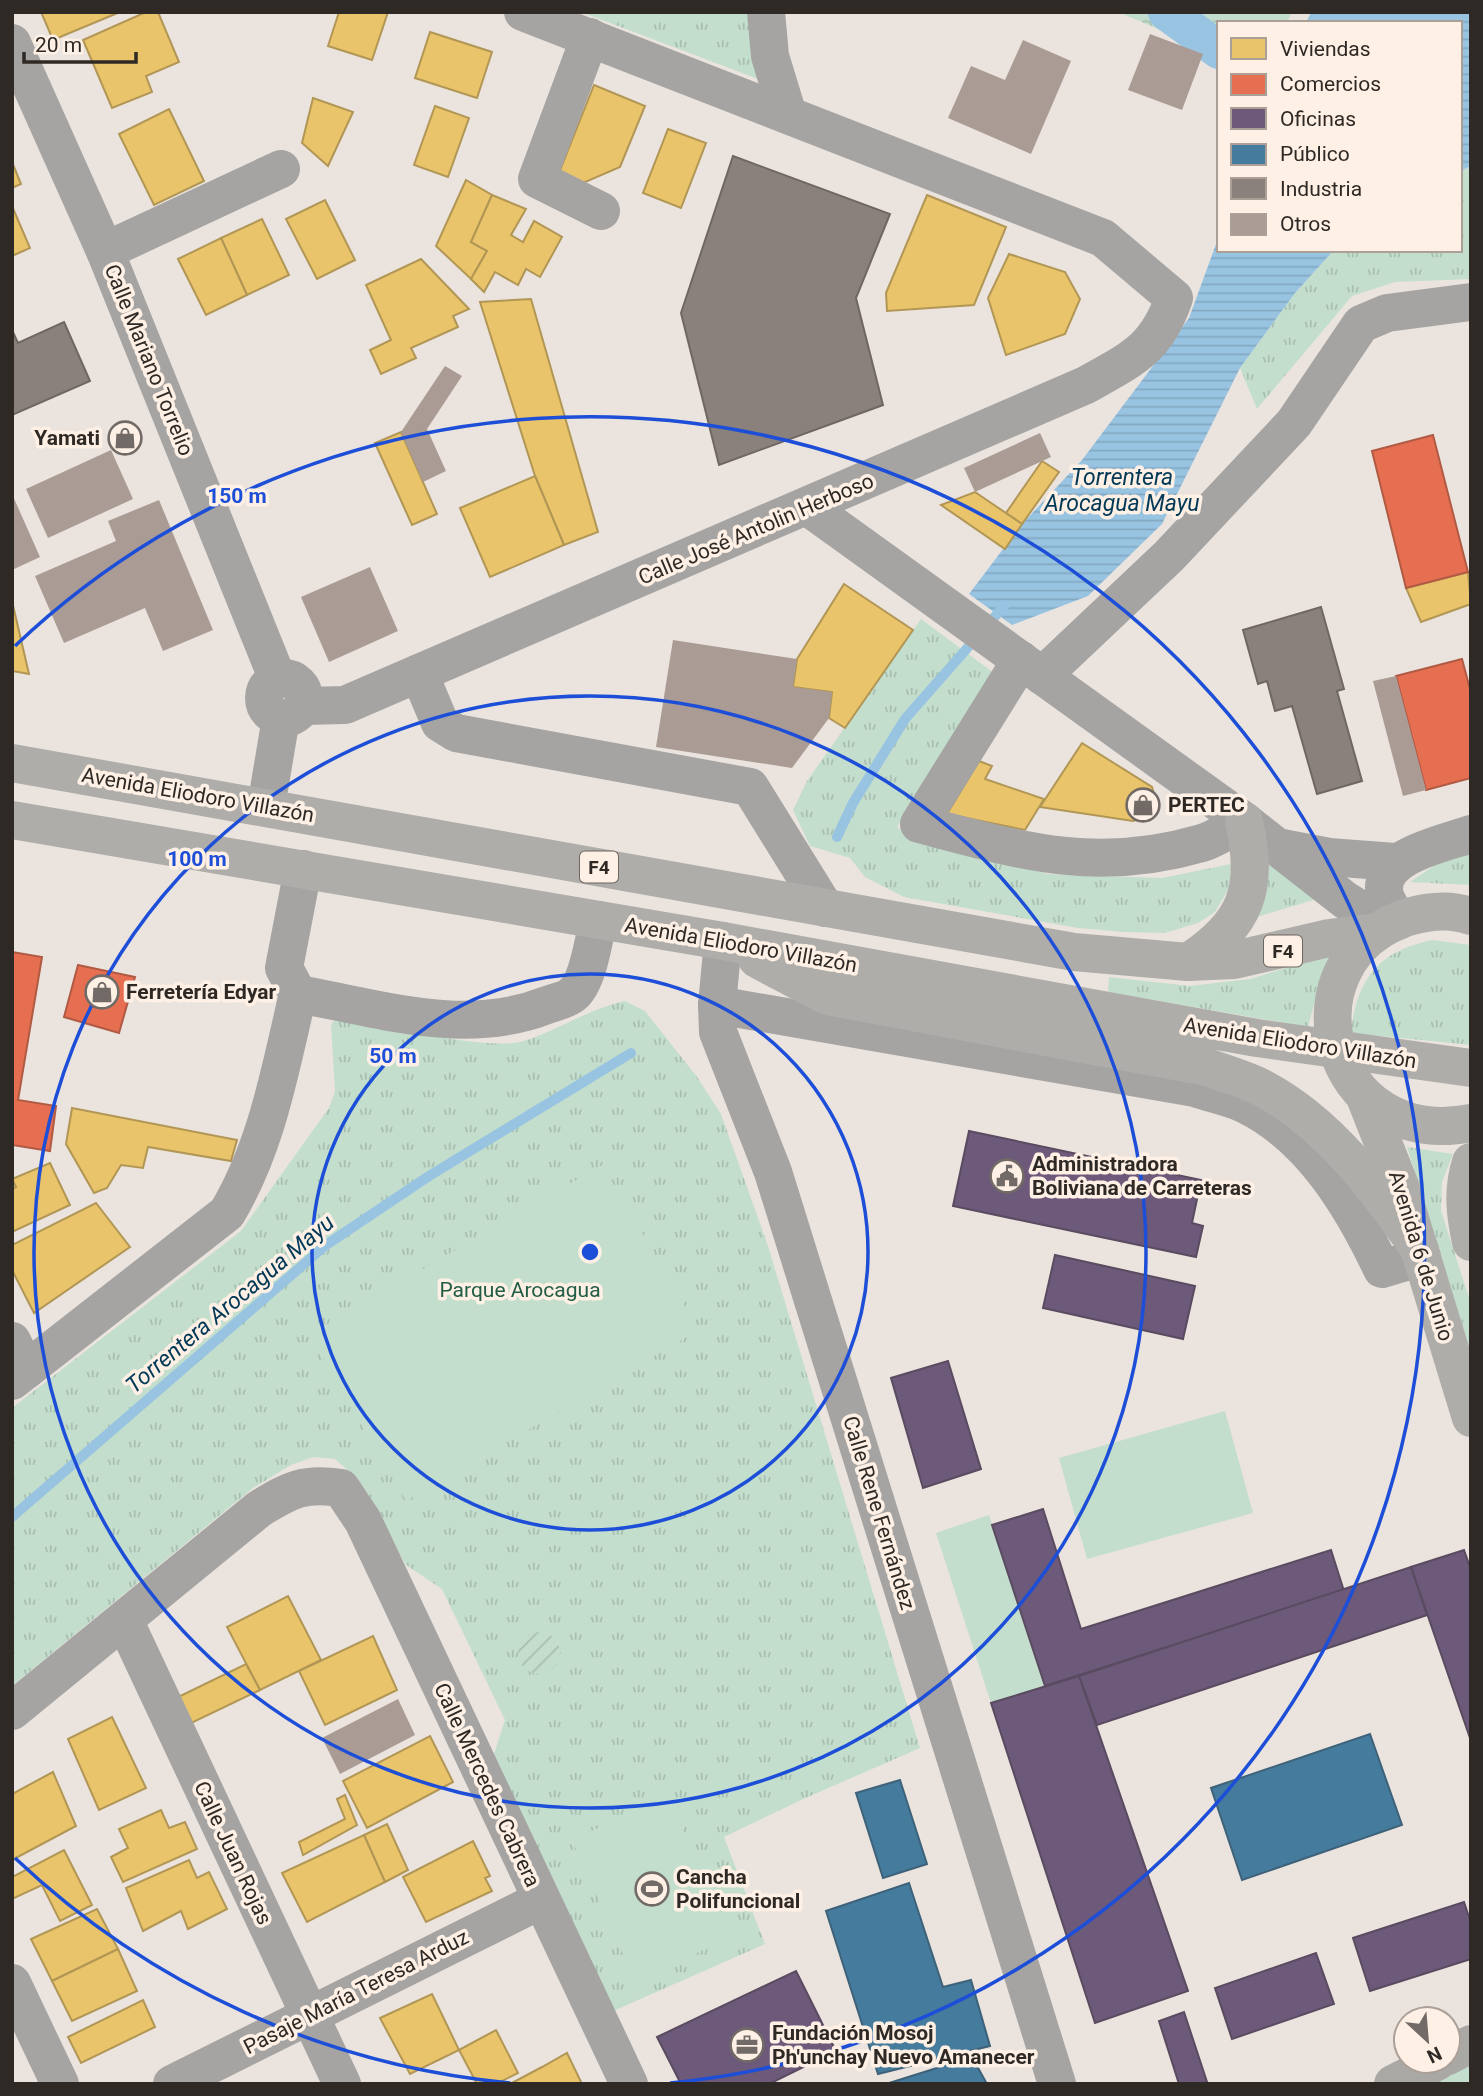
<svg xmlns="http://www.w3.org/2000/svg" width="1483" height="2096" viewBox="0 0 1483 2096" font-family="Roboto,sans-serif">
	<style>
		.grass { fill: url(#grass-tufts) }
		.forest { fill: url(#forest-crowns) }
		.garden { fill: url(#garden-furrows) }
		.pitch { fill: #c3decd }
		.water { fill: url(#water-rules) }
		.homes { fill: #e9c46a; stroke: #b19655; stroke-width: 2 }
		.shops { fill: #e76f51; stroke: #b05a44; stroke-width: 2 }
		.offices { fill: #6d597a; stroke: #5a4b60; stroke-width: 2 }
		.public { fill: #457b9d; stroke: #3e6279; stroke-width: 2 }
		.industry { fill: #8a817c; stroke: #6f6762; stroke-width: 2 }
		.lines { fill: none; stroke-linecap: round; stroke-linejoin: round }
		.stream { stroke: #98c4e2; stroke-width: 10 }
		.canal { stroke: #98c4e2; stroke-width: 38 }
		.building { fill: #ab9b95 }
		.minor { stroke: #a5a4a3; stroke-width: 38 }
		.major { stroke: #aaa8a4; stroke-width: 38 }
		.highway { stroke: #afada9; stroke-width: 38 }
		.ring { fill: none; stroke: #1d4ed8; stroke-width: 3.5 }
		.labels { text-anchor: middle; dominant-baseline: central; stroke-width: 7; stroke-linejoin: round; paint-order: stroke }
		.shield { fill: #fef0e5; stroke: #6d655f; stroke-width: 2 }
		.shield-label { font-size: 19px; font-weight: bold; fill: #2f2925 }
		.street-label { font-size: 21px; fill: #2f2925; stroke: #fef0e5 }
		.poi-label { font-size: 21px; font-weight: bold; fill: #2f2925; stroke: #fef0e5; text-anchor: start }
		.park-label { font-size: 21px; fill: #225e46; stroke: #fef0e5 }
		.water-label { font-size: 23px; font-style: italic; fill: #023957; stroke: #fef0e5 }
		.centre { fill: #1d4ed8; stroke: #fef0e5; stroke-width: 3.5 }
		.ring-label { font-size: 21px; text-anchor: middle; font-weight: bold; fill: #1d4ed8; stroke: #fef0e5; stroke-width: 7; stroke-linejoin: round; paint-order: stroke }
	</style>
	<defs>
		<pattern id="grass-tufts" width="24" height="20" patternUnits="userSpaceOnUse" patternTransform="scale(1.75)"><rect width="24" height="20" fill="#c3decd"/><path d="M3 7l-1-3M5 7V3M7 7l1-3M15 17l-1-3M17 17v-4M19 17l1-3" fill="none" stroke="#a8beb0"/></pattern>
		<pattern id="forest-crowns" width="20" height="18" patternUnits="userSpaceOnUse" patternTransform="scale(1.75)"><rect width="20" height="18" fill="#c3decd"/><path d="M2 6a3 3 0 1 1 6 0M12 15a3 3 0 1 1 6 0" fill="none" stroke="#a8beb0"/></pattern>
		<pattern id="garden-furrows" width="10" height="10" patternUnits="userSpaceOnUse" patternTransform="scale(1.75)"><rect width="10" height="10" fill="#c3decd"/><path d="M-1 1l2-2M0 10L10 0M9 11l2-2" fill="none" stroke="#a8beb0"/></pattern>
		<pattern id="water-rules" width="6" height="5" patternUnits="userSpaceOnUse" patternTransform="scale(1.75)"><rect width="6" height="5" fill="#98c4e2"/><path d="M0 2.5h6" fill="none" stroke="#83a8c2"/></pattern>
	</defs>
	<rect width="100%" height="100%" fill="#ebe4de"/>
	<!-- grass -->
	<g class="grass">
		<polygon points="581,12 751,12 758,79"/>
		<polygon points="1471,166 1471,279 1395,282 1352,296 1257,409 1240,368 1295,293 1334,250 1460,250 1460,171"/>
		<polygon points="921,619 998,676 897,827 909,835 1048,874 1162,878 1231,864 1229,888 1215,912 1198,923 1165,933 1123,932 1078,928 904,897 865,877 850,858 810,846 793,810 807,781"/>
		<polygon points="1471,850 1471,885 1410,882 1447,857"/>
		<polygon points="1264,859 1317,899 1250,919"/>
		<path d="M 1432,940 L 1471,945 L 1471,1045 L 1351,1033 C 1356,979 1379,951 1432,940 Z"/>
		<polygon points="1337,952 1317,993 1308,1027 1108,992 1109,977 1190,986 1250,979"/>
		<path d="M 625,1001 L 645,1011 L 697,1077 L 721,1114 L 768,1246 L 920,1748 L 801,1800 L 724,1837 L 765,1944 L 611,2012 L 494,1754 L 505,1720 L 442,1589 L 406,1565 L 354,1476 L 335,1459 L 313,1457 L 291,1465 L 253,1488 L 12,1686 L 12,1408 L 241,1231 L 329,1108 L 335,1091 L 331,1025 L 337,1017 C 378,1024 489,1052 524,1041 C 559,1030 588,1009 625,1001 Z"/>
		<polygon points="1407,1147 1453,1154 1442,1182 1441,1211 1471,1304 1471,1354"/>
		<polygon points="1471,2062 1471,2084 1428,2084"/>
	</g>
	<!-- forest -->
	<polygon class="forest" points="1118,12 1292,12 1287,23 1219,23 1219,55"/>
	<!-- garden -->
	<circle class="garden" cx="539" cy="1653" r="21"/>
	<!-- pitch -->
	<g class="pitch">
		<polygon points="602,1165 699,1330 406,1501 309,1335"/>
		<polygon points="1225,1411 1253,1513 1087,1559 1059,1458"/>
		<polygon points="989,1515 1045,1686 991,1703 936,1533"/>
		<polygon points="668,1796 732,1937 635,1981 572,1840"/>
	</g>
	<!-- water -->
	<g class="water">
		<polygon points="1311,12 1471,12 1471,166 1460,171 1460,23 1306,23"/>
		<polygon points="1219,236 1219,250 1334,250 1295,293 1240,368 1162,524 1088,596 1012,625 969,594 1022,524 1082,460 1189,318"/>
	</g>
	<!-- homes -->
	<g class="homes">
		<polygon points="41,12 120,12 53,40"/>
		<polygon points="146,12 158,12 179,62 146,76 152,92 112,108 83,40"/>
		<polygon points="339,12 388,12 372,60 328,46"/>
		<polygon points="430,32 492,52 477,98 415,78"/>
		<polygon points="594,85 645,106 620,167 583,183 559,173"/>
		<polygon points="313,98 353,112 328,166 302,143"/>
		<polygon points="435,106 469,118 448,177 414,165"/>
		<polygon points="169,109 204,181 154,205 119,134"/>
		<polygon points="668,129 706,143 681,208 643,193"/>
		<polygon points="12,162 21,184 12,188"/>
		<polygon points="466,180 492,195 471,242 487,251 471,279 436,246"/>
		<polygon points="492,195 526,209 511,235 523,242 534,221 562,237 540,277 526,269 518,285 495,272 484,292 471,279 487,251 471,242"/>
		<polygon points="927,195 1006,227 974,305 887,311 886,293"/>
		<polygon points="325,200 355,260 317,279 286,219"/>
		<polygon points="12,206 30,248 12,256"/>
		<polygon points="262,219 289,275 247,295 221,238"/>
		<polygon points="221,238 247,295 206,315 178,259"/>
		<polygon points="1009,254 1065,272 1080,299 1065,334 1006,355 988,298"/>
		<polygon points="421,259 469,309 453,316 458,327 411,348 416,358 381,374 370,350 391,340 366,285"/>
		<polygon points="531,299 598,532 564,545 535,476 480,302"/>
		<polygon points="401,432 437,514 412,525 375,443"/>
		<polygon points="1042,461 1059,472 1022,524 1006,513"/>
		<polygon points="535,476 564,545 490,577 460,508"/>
		<polygon points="975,492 1022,524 1005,549 941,505"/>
		<polygon points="1468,572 1471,604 1421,622 1406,588"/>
		<polygon points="844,584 913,630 845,728 829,718 832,692 793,687 797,659"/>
		<polygon points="12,601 29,674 12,671"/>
		<polygon points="1082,743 1152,787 1156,801 1151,814 1133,821 1040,807"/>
		<polygon points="979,761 992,766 985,779 1044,799 1025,830 947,814"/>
		<polygon points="72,1108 237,1140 231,1161 148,1147 143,1168 121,1165 107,1188 94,1193 66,1144"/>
		<polygon points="50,1163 70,1205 12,1232 12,1189 16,1187 12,1179"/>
		<polygon points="96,1203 130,1247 34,1313 12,1270 12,1245"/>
		<polygon points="288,1596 321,1660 260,1690 227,1627"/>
		<polygon points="373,1636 397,1690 325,1725 299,1671"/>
		<polygon points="246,1664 260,1690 185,1726 172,1700"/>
		<polygon points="112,1717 146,1788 99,1810 68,1739"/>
		<polygon points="430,1736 453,1782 367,1828 343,1781"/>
		<polygon points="53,1772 76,1826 12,1860 12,1794"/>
		<polygon points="345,1795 357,1825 303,1855 299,1842 345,1819 337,1799"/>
		<polygon points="161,1810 169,1828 185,1822 197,1849 123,1882 111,1857 128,1848 119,1829"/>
		<polygon points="387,1824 408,1870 385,1882 364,1835"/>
		<polygon points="364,1835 385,1882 307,1922 282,1873"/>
		<polygon points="473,1841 490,1876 485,1878 492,1891 426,1922 403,1877"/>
		<polygon points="64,1850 92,1905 60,1921 42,1885 12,1899 12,1877"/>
		<polygon points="189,1860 197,1878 209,1872 227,1909 188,1929 181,1911 143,1931 126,1888"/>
		<polygon points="97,1909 118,1949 52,1981 31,1939"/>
		<polygon points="118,1949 137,1991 72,2021 52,1981"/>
		<polygon points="432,1994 459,2050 410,2074 380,2018"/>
		<polygon points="143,2000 155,2027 81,2063 68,2037"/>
		<polygon points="496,2030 518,2073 496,2084 477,2084 459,2050"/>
		<polygon points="567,2053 582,2084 510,2084 542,2067"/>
	</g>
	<!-- shops -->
	<g class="shops">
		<polygon points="1433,435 1468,572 1406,588 1372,451"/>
		<polygon points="1462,659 1471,693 1471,778 1426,790 1396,676"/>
		<polygon points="12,952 42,957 18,1100 56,1106 50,1151 12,1145"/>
		<polygon points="78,965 135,977 119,1033 64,1017"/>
	</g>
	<!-- offices -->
	<g class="offices">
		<polygon points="969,1131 1201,1180 1192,1223 1203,1226 1196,1257 953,1206"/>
		<polygon points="1055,1255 1195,1286 1183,1339 1043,1308"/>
		<polygon points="948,1361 981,1469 923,1488 891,1378"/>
		<polygon points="1043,1509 1081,1629 1331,1550 1344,1591 1045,1686 992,1525"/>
		<polygon points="1464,1550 1471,1570 1471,1741 1411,1567"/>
		<polygon points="1411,1567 1427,1615 1097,1725 1079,1676"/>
		<polygon points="1079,1676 1188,1991 1095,2023 991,1703"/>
		<polygon points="1464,1902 1471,1923 1471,1959 1370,1991 1353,1938"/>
		<polygon points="1316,1953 1334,2004 1232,2039 1215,1988"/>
		<polygon points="796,1971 836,2051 769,2084 681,2084 657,2037"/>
		<polygon points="1184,2012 1207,2082 1202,2084 1179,2084 1159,2021"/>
	</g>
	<!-- public -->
	<g class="public">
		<polygon points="1370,1734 1402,1825 1242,1880 1211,1788"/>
		<polygon points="900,1780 927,1864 883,1878 856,1793"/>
		<polygon points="909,1883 943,1987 971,1980 990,2046 878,2074 826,1911"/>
		<polygon points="972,2057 987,2084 886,2084"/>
	</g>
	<!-- industry -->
	<g class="industry">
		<polygon points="733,156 890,214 856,298 883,405 719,465 681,313"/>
		<polygon points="64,322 90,381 12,415 12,330 18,343"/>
		<polygon points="1321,607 1344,689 1337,691 1362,781 1317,794 1292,706 1275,711 1267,681 1258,684 1243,630"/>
	</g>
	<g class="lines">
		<!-- stream -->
		<g class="stream">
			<polyline points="837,837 853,803 905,719 1005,605"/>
			<polyline points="12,1517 326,1245 429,1176 631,1053"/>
		</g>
		<!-- canal -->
		<polyline class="canal" points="1167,12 1219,50"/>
	</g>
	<!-- building -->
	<g class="building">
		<polygon points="1150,34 1203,54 1182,110 1128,90"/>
		<polygon points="1023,40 1071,61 1031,154 948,118 971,66 1005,80"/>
		<polygon points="445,366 462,376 427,429 446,471 423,482 401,432"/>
		<polygon points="1040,433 1051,457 975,492 964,468"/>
		<polygon points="111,450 133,499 48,538 26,489"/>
		<polygon points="12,494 40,557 12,570"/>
		<polygon points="159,500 213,630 163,651 145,608 64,643 35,576 116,541 108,521"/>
		<polygon points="370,567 398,631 329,662 301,597"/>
		<polygon points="673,640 797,659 793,687 832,692 829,718 792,768 656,747"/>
		<polygon points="1396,676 1426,790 1403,796 1373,681"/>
		<polygon points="398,1699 415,1735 340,1774 322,1738"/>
	</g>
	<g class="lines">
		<!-- minor -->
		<g class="minor">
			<polyline points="766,12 770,56 788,115"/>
			<polyline points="590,37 537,179 601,211"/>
			<polyline points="12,43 105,251 278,680"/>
			<polyline points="105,251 281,169"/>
			<polyline points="808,507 1244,821 1345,900 1387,926"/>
			<path d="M 1021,660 L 919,824 C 1021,851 1096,874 1202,843 C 1216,839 1231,828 1244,821"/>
			<polyline points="419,673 440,723 456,733 750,787 825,908"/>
			<polyline points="1042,676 1169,556 1294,423 1361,324 1387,313 1471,302"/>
			<circle cx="284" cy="698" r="20"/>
			<path d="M 303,706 L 345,705 L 1086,385 C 1132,359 1156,350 1174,298 L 1103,238 L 523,12"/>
			<polyline points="266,807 281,718"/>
			<polyline points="1282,848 1329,857 1395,862"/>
			<path d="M 1398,921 C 1394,913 1388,904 1385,896 C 1375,856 1443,844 1471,834"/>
			<polyline points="723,941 717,1005 718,1032 773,1172 1057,2084"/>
			<path d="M 298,994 C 381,1009 466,1037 547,1005 C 555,1002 566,1000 572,995 C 588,983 594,939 598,920"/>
			<path d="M 717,1005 L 1195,1088 C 1211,1094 1231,1097 1246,1105 C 1311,1137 1352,1206 1382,1269 L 1422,1257"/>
			<polyline points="12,1341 26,1370"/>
			<path d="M 12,1381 L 227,1213 C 267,1146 280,1070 298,994 L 284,968 L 303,869"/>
			<polyline points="125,1622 342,2084"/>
			<path d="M 12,1711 L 259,1509 C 290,1490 304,1482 341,1488 L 363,1521 L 629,2084"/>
			<polyline points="12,1983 60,2084"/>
			<polyline points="172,2084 541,1900"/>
		</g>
		<!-- major -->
		<g class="major">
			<polyline points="1448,2056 1471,2044"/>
			<polyline points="1393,2084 1438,2061"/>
		</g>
		<!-- highway -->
		<g class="highway">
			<polyline points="12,763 1074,952 1188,962 1234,960 1329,938 1377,932"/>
			<polyline points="12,820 723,941 1257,1038 1471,1068"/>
			<path d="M 1471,916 C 1451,909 1428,911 1408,917 C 1279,960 1326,1152 1471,1123"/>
			<path d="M 757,959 L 827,996 L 1207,1067 C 1225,1074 1245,1079 1262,1088 C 1329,1123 1378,1190 1420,1250"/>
			<path d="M 1188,962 C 1247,924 1259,889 1244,821"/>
			<polyline points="1365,1097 1400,1186 1471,1418"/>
			<path d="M 1471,1162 C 1462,1190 1465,1214 1471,1242"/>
		</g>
	</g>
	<!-- distance rings -->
	<g class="ring">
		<circle cx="590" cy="1252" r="278"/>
		<circle cx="590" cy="1252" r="556"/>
		<path d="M510 2083A835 835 0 0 1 15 1858M15 646A835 835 0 1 1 670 2083"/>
	</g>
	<!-- icons -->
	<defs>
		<symbol id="shop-ring" viewBox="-11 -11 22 22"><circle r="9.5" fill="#fef0e5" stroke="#716a66" stroke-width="1.5"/><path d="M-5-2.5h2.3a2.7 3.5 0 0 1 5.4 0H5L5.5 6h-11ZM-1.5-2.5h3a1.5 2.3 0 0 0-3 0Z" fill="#716a66"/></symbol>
		<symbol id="civic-ring" viewBox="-11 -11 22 22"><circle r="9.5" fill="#fef0e5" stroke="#716a66" stroke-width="1.5"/><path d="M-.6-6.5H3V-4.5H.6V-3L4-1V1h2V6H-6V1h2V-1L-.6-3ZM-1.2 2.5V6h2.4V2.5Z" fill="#716a66"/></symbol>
		<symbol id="stadium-ring" viewBox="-11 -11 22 22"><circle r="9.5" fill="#fef0e5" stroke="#716a66" stroke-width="1.5"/><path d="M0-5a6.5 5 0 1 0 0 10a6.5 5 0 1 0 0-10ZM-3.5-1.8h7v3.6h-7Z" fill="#716a66"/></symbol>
		<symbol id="office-ring" viewBox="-11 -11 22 22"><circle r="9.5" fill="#fef0e5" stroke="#716a66" stroke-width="1.5"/><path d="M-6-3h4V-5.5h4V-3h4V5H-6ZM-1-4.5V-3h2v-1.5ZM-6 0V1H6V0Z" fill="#716a66"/></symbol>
	</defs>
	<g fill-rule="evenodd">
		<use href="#shop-ring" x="106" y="419" width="38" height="38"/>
		<use href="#shop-ring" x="1124" y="786" width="38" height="38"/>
		<use href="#shop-ring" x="83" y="973" width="38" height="38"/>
		<use href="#civic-ring" x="988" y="1157" width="38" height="38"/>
		<use href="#stadium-ring" x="633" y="1870" width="38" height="38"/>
		<use href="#office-ring" x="728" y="2026" width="38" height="38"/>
	</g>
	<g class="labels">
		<!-- shield labels -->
		<g class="shield">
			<rect x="580" y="851.5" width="38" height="31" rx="5"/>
			<rect x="1264" y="935.5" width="38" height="31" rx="5"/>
		</g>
		<g class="shield-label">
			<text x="599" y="867">F4</text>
			<text x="1283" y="951">F4</text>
		</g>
		<!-- street labels -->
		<g class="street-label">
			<text transform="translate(149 360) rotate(68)">Calle Mariano Torrelio</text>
			<text transform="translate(756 529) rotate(-23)">Calle José Antolin Herboso</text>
			<text transform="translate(198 795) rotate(10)">Avenida Eliodoro Villazón</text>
			<text transform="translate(741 945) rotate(10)">Avenida Eliodoro Villazón</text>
			<text transform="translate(1300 1043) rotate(9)">Avenida Eliodoro Villazón</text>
			<text transform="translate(1421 1256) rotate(73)">Avenida 6 de Junio</text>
			<text transform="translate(879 1513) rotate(73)">Calle Rene Fernández</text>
			<text transform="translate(487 1785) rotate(65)">Calle Mercedes Cabrera</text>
			<text transform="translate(233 1853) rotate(65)">Calle Juan Rojas</text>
			<text transform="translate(356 1992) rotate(-27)">Pasaje María Teresa Arduz</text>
		</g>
		<!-- poi labels -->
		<g class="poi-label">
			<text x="100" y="438" text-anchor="end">Yamati</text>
			<text x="1168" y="805">PERTEC</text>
			<text x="126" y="992">Ferretería Edyar</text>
			<text x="1032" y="1164">Administradora<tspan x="1032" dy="24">Boliviana de Carreteras</tspan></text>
			<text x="676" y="1877">Cancha<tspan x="676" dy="24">Polifuncional</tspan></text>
			<text x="772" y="2033">Fundación Mosoj<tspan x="772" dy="24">Ph'unchay Nuevo Amanecer</tspan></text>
		</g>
		<!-- park labels -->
		<g class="park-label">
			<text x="520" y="1290">Parque Arocagua</text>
		</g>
		<!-- water labels -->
		<g class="water-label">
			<text x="1122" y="477">Torrentera<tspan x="1122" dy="26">Arocagua Mayu</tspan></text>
			<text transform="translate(230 1304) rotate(-40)">Torrentera Arocagua Mayu</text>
		</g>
	</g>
	<circle cx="590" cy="1252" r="10" class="centre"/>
	<g class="ring-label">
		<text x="237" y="503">150 m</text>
		<text x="197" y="866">100 m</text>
		<text x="393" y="1063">50 m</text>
	</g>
	<!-- border -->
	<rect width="1483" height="2096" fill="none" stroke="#2f2925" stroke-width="28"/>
	<!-- legend -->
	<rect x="1217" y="21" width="245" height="231" fill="#fef0e5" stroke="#aba098" stroke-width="2"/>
	<rect x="1231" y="38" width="35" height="21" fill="#e9c46a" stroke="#aba098" stroke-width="2"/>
	<text x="1280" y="56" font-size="21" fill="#2f2925">Viviendas</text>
	<rect x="1231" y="74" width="35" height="21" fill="#e76f51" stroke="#aba098" stroke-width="2"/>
	<text x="1280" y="91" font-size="21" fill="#2f2925">Comercios</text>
	<rect x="1231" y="108" width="35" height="21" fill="#6d597a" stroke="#aba098" stroke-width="2"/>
	<text x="1280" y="126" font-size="21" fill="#2f2925">Oficinas</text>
	<rect x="1231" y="144" width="35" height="21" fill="#457b9d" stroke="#aba098" stroke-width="2"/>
	<text x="1280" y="161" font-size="21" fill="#2f2925">Público</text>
	<rect x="1231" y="178" width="35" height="21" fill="#8a817c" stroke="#aba098" stroke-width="2"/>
	<text x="1280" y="196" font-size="21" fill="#2f2925">Industria</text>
	<rect x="1231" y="214" width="35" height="21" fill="#ab9b95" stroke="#aba098" stroke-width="2"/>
	<text x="1280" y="231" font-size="21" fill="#2f2925">Otros</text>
	<!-- north arrow -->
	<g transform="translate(1427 2040) rotate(154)"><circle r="33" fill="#fef0e5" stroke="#aba098" stroke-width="2"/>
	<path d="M0-5L12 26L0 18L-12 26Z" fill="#716a66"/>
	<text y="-10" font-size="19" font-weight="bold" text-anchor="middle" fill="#2f2925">N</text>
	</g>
	<!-- scale -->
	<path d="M24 52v10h112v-10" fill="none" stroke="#2f2925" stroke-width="3.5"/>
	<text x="35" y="52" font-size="21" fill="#2f2925" stroke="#fef0e5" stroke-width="5" paint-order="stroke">20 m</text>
</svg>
